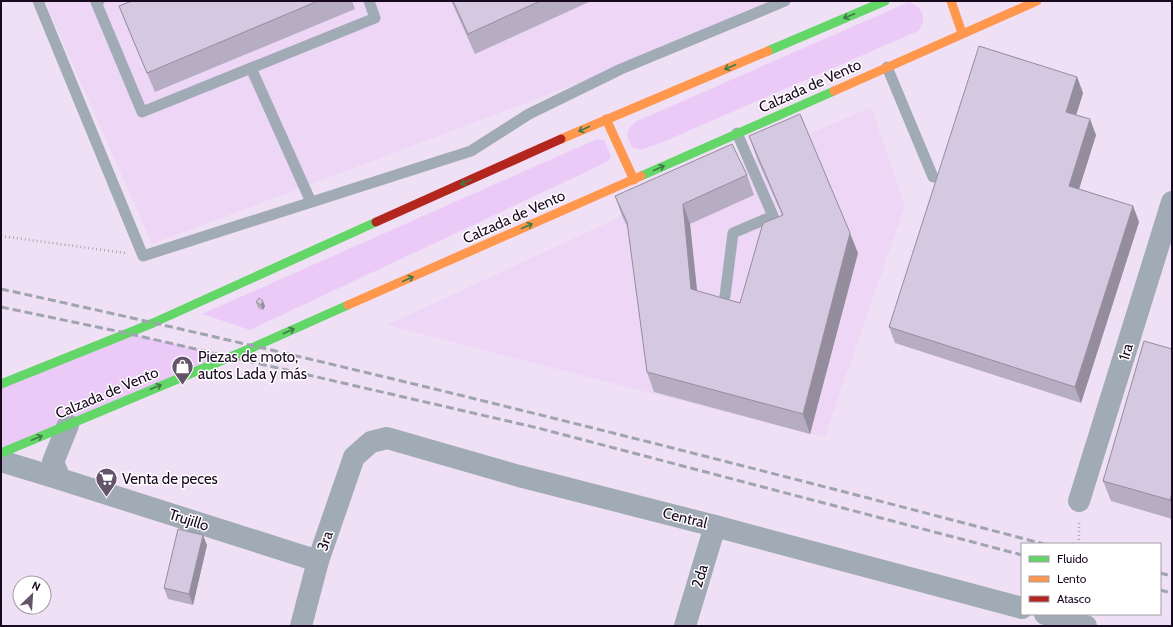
<svg xmlns="http://www.w3.org/2000/svg" width="1173" height="627" viewBox="0 0 1173 627" font-family="Cabin,sans-serif">
	<style>
		.built { fill: #edd6f6 }
		.green { fill: #ebcaf8 }
		.lines { fill: none; stroke-linecap: round; stroke-linejoin: round }
		.path { stroke: #a4a9b3; stroke-width: 2.5; stroke-dasharray: 1 3; stroke-linecap: butt }
		.lane { stroke: #a1abb6; stroke-width: 11 }
		.street { stroke: #a1abb6; stroke-width: 22 }
		.fast { stroke: #63d668; stroke-width: 9 }
		.slow { stroke: #ff974d; stroke-width: 9 }
		.jam { stroke: #b3261e; stroke-width: 9 }
		.rail { stroke: #a0a4b0; stroke-width: 3; stroke-dasharray: 8 4; stroke-linecap: butt }
		.wall { fill: #b6adc2 }
		.shaded-wall { fill: #948d9e }
		.building { fill: #d4c9e1; stroke: #948d9e }
		.oneway { stroke: #427a47 }
		.labels { text-anchor: middle; dominant-baseline: central; stroke-width: 3; stroke-linejoin: round; paint-order: stroke }
		.street-label { font-size: 15px; fill: #19091f; stroke: #fff }
		.poi-label { font-size: 15px; fill: #19091f; stroke: #fff; text-anchor: start }
	</style>
	<rect width="100%" height="100%" fill="#f0e0f6"/>
	<!-- built -->
	<g class="built">
		<polygon points="45,1 796,1 152,244"/>
		<polygon points="871,107 905,206 825,436 810,434 387,325 622,216"/>
	</g>
	<!-- green -->
	<g class="green">
		<path d="M 909,2 C 923,8 928,18 918,31 L 663,142 L 640,150 L 632,147 C 625,134 625,131 637,121 Z"/>
		<polygon points="597,139 604,140 611,156 607,162 250,330 202,314"/>
		<polygon points="126,333 229,356 1,453 1,384"/>
	</g>
	<g class="lines">
		<!-- path -->
		<g class="path">
			<polyline points="1,236 125,253"/>
			<polyline points="1079,544 1079,523"/>
		</g>
		<!-- lane -->
		<g class="lane">
			<polyline points="38,1 143,256 471,151 529,114 621,69 785,1"/>
			<polyline points="99,1 96,2 142,112 375,18 369,1"/>
			<polyline points="887,67 933,177"/>
			<polyline points="251,68 311,202"/>
			<polyline points="725,296 733,233 773,216 737,133"/>
		</g>
		<!-- street -->
		<g class="street">
			<polyline points="68,425 53,462 60,479 318,561"/>
			<polyline points="1,461 60,479"/>
			<polyline points="1079,501 1172,202"/>
			<polyline points="1045,614 1086,626"/>
			<polyline points="301,626 318,561 354,457 371,442 387,438 519,476 715,526 1022,608"/>
			<polyline points="685,626 715,526"/>
		</g>
		<!-- fast -->
		<g class="fast">
			<polyline points="768,51 885,1"/>
			<polyline points="641,176 834,91"/>
			<polyline points="1,384 153,323 376,222"/>
			<polyline points="1,453 254,347 348,305"/>
		</g>
		<!-- slow -->
		<g class="slow">
			<polyline points="951,1 962,33"/>
			<polyline points="834,91 1037,1"/>
			<polyline points="606,119 634,180"/>
			<polyline points="561,139 768,51"/>
			<polyline points="348,305 641,176"/>
		</g>
		<!-- jam -->
		<polyline class="jam" points="376,222 561,139"/>
		<!-- rail -->
		<g class="rail">
			<path d="M 1,289 C 351,365 698,453 1044,544"/>
			<polyline points="1,307 126,333 538,428 1022,555"/>
			<polyline points="1160,573 1172,576"/>
			<polyline points="1160,590 1172,593"/>
		</g>
	</g>
	<!-- wall -->
	<g class="wall">
		<polygon points="132,1 352,1 355,9 155,92 127,26 119,6"/>
		<polygon points="451,1 591,1 475,54 454,7"/>
		<polygon points="1077,77 1083,93 1076,115 1096,135 1079,189 1133,206 1139,222 1081,403 895,343 889,327"/>
		<polygon points="749,136 858,253 810,434 654,392 647,372 628,228 622,216 615,196 747,175 754,195 690,224 697,291 740,303 782,215 756,156"/>
		<polygon points="256,302 265,306 263,310 258,308"/>
		<polygon points="1172,349 1172,519 1111,501 1103,481"/>
		<polygon points="207,545 193,605 168,599 164,588"/>
	</g>
	<!-- shaded-wall -->
	<g class="shaded-wall">
		<polygon points="1077,77 1083,93 1072,128 1066,112"/>
		<polygon points="1090,119 1096,135 1075,202 1069,186"/>
		<polygon points="683,204 690,224 699,309 691,289"/>
		<polygon points="1133,206 1139,222 1081,403 1075,387"/>
		<polygon points="850,233 858,253 810,434 803,414"/>
		<polygon points="263,301 265,306 263,310 261,305"/>
		<polygon points="1172,493 1172,506 1170,500"/>
		<polygon points="203,535 207,545 193,605 189,594"/>
	</g>
	<!-- building -->
	<g class="building">
		<polygon points="132,1 318,1 147,73 119,6"/>
		<polygon points="453,1 540,1 468,34"/>
		<polygon points="979,46 1077,77 1066,112 1090,119 1069,186 1133,206 1075,387 889,327"/>
		<polygon points="800,114 850,233 803,414 647,372 627,222 615,196 732,144 747,175 683,204 691,289 740,303 763,223 783,215 749,136"/>
		<polygon points="259,298 263,301 261,305 256,302"/>
		<polygon points="1144,341 1172,349 1172,493 1170,500 1103,481"/>
		<polygon points="178,529 203,535 189,594 164,588"/>
	</g>
	<!-- one-way arrows -->
	<defs><path id="oneway-shaft" d="M-6 0H5M1.5-3L5.5 0L1.5 3" fill="none" stroke-width="1.6" stroke-linecap="round" stroke-linejoin="round"/></defs>
	<g class="oneway">
		<use href="#oneway-shaft" transform="translate(849 16) rotate(157)"/>
		<use href="#oneway-shaft" transform="translate(730 67) rotate(157)"/>
		<use href="#oneway-shaft" transform="translate(584 129) rotate(156)"/>
		<use href="#oneway-shaft" transform="translate(659 168) rotate(-24)"/>
		<use href="#oneway-shaft" transform="translate(466 182) rotate(156)"/>
		<use href="#oneway-shaft" transform="translate(527 226) rotate(-24)"/>
		<use href="#oneway-shaft" transform="translate(408 279) rotate(-24)"/>
		<use href="#oneway-shaft" transform="translate(289 331) rotate(-24)"/>
		<use href="#oneway-shaft" transform="translate(156 387) rotate(-23)"/>
		<use href="#oneway-shaft" transform="translate(37 438) rotate(-23)"/>
	</g>
	<!-- icons -->
	<defs>
		<symbol id="shop-pin" viewBox="-11 -11 22 30"><path d="M0 17L-7.5 6A9.5 9.5 0 1 1 7.5 6Z" fill="#64546a" stroke="#fff"/><path d="M-5-2.5h2.3a2.7 3.5 0 0 1 5.4 0H5L5.5 6h-11ZM-1.5-2.5h3a1.5 2.3 0 0 0-3 0Z" fill="#fff"/></symbol>
		<symbol id="supermarket-pin" viewBox="-11 -11 22 30"><path d="M0 17L-7.5 6A9.5 9.5 0 1 1 7.5 6Z" fill="#64546a" stroke="#fff"/><path d="M-6-5.5h2.5l.6 2H6L4.5 2H-2.5L-4.4-4H-6ZM-1.5 3.2a1.3 1.3 0 1 0 .1 0ZM3 3.2a1.3 1.3 0 1 0 .1 0Z" fill="#fff"/></symbol>
	</defs>
	<g fill-rule="evenodd">
		<use href="#shop-pin" x="170" y="354" width="25" height="34"/>
		<use href="#supermarket-pin" x="94" y="466" width="25" height="34"/>
	</g>
	<g class="labels">
		<!-- street labels -->
		<g class="street-label">
			<text transform="translate(810 86) rotate(-24)">Calzada de Vento</text>
			<text transform="translate(514 217) rotate(-24)">Calzada de Vento</text>
			<text transform="translate(1126 352) rotate(-73)">1ra</text>
			<text transform="translate(107 393) rotate(-23)">Calzada de Vento</text>
			<text transform="translate(685 518) rotate(14)">Central</text>
			<text transform="translate(189 520) rotate(18)">Trujillo</text>
			<text transform="translate(325 541) rotate(-71)">3ra</text>
			<text transform="translate(700 576) rotate(-73)">2da</text>
		</g>
		<!-- poi labels -->
		<g class="poi-label">
			<text x="198" y="357">Piezas de moto,<tspan x="198" dy="17">autos Lada y más</tspan></text>
			<text x="122" y="479">Venta de peces</text>
		</g>
	</g>
	<!-- border -->
	<rect width="1173" height="627" fill="none" stroke="#19091f" stroke-width="4"/>
	<!-- legend -->
	<rect x="1021" y="543" width="140" height="72" fill="#ffffff" stroke="#a39da5"/>
	<rect x="1029" y="556" width="20" height="6" fill="#63d668" stroke="#a39da5"/>
	<text x="1057" y="563" font-size="12" fill="#19091f">Fluido</text>
	<rect x="1029" y="576" width="20" height="6" fill="#ff974d" stroke="#a39da5"/>
	<text x="1057" y="583" font-size="12" fill="#19091f">Lento</text>
	<rect x="1029" y="596" width="20" height="6" fill="#b3261e" stroke="#a39da5"/>
	<text x="1057" y="603" font-size="12" fill="#19091f">Atasco</text>
	<!-- north arrow -->
	<g transform="translate(32 595) rotate(25)"><circle r="19" fill="#ffffff" stroke="#a39da5"/>
	<path d="M0-3L7 15L0 10L-7 15Z" fill="#64546a"/>
	<text y="-6" font-size="11" font-weight="bold" text-anchor="middle" fill="#19091f">N</text>
	</g>
</svg>
